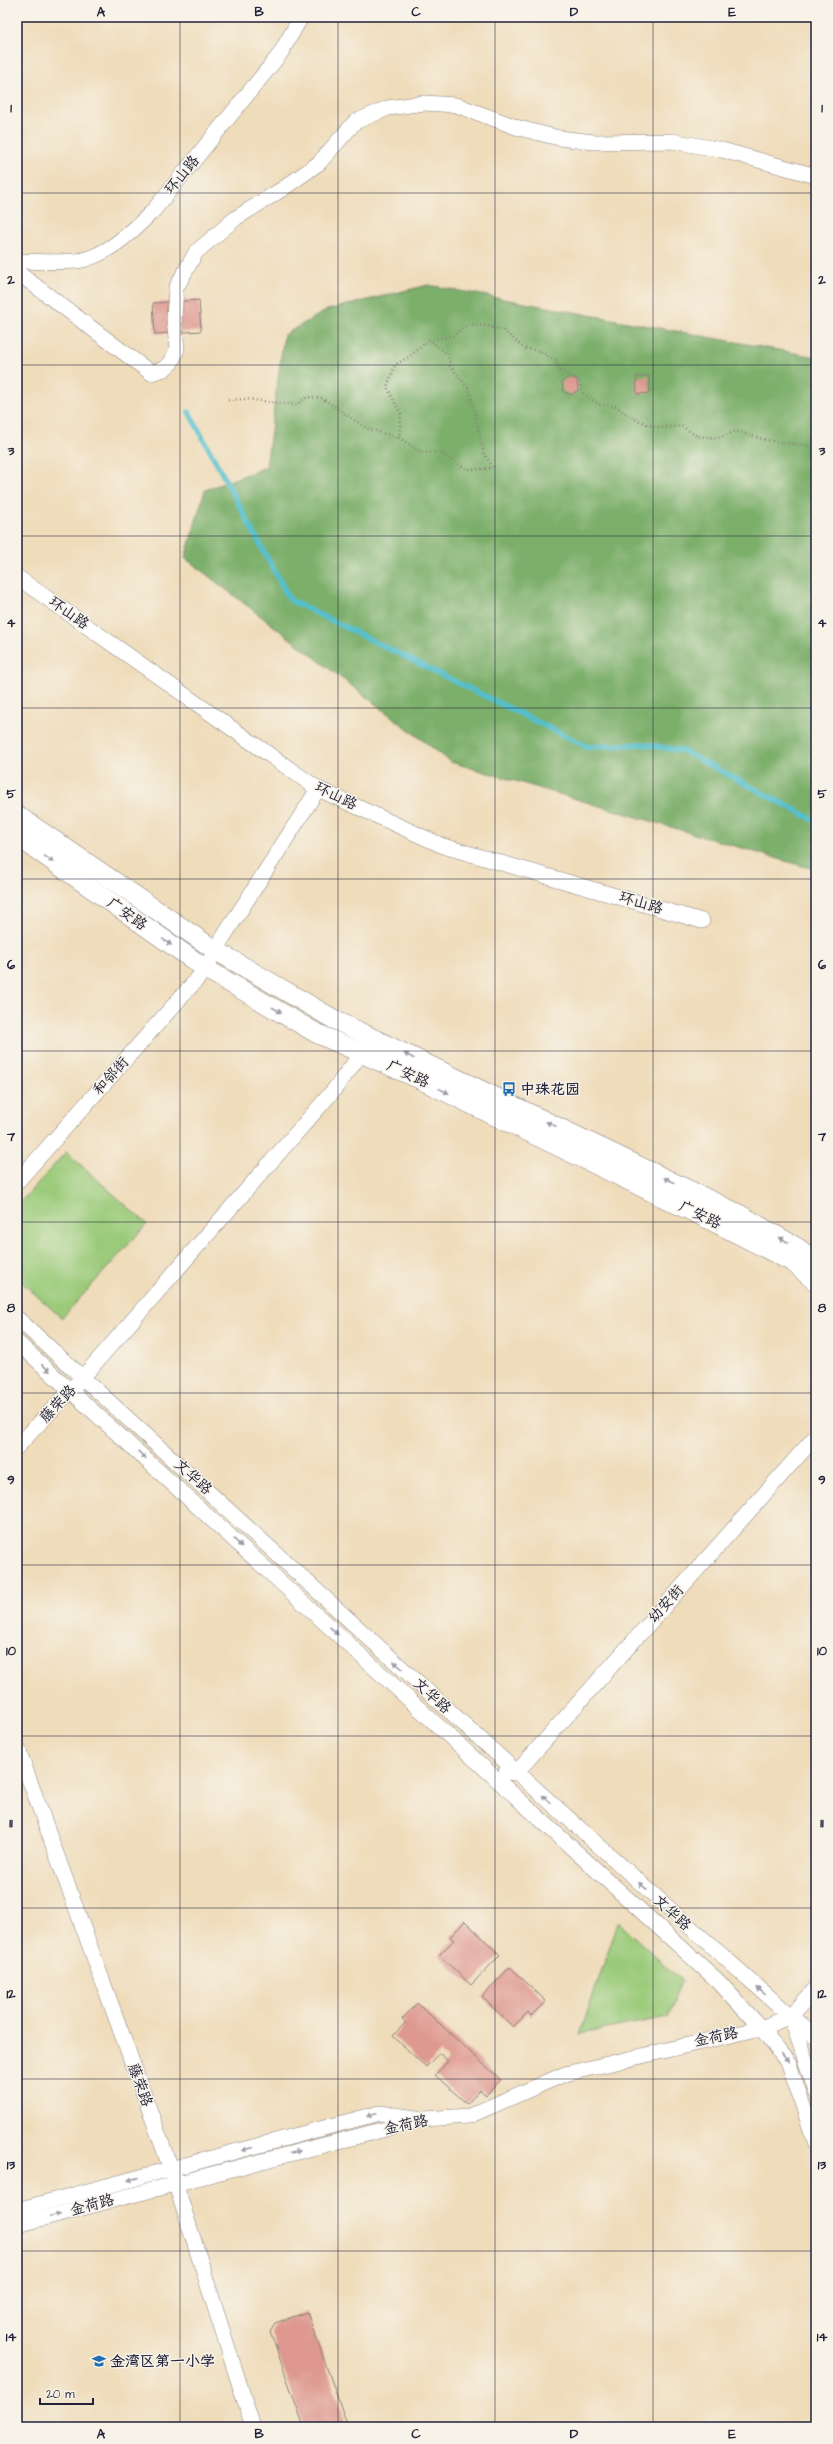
<svg xmlns="http://www.w3.org/2000/svg" width="833" height="2444" viewBox="0 0 833 2444" font-family="'Architects Daughter','LXGW WenKai TC',sans-serif">
	<style>
		.green { fill: #9bcb7a; stroke: #5e765a }
		.forest { fill: #7caf6a; stroke: #4f6852 }
		.lines { fill: none; stroke-linecap: round; stroke-linejoin: round }
		.stream { stroke: #53bfce; stroke-width: 5.5 }
		.building { fill: #de988f }
		.minor-casing { stroke: #887f7a; stroke-width: 16 }
		.tertiary-casing { stroke: #887f7a; stroke-width: 20 }
		.path { stroke: #887f7a; stroke-width: 2.5; stroke-dasharray: 1 3; stroke-linecap: butt }
		.minor { stroke: #fff; stroke-width: 15 }
		.tertiary { stroke: #fff; stroke-width: 19 }
		.oneway { fill: #9c9ca7 }
		.grid { fill: none; stroke: #22223b; stroke-width: 1; stroke-opacity: 0.55 }
		.labels { text-anchor: middle; dominant-baseline: central; stroke-width: 3; stroke-linejoin: round; paint-order: stroke }
		.street-label { font-size: 15px; fill: #22223b; stroke: #f7f3e8 }
		.poi-label { font-size: 15px; font-weight: bold; fill: #22223b; stroke: #f7f3e8; text-anchor: start }
		.neatline { fill: none; stroke: #22223b; stroke-width: 1.5 }
		.grid-label { font-size: 13px; text-anchor: middle; font-weight: bold; fill: #22223b }
	</style>
	<rect width="100%" height="100%" fill="#f7f3e8"/>
	<filter id="ink" filterUnits="userSpaceOnUse"><feTurbulence type="fractalNoise" baseFrequency=".025" numOctaves="2"/><feDisplacementMap in="SourceGraphic" scale="8" xChannelSelector="R" yChannelSelector="G"/><feConvolveMatrix kernelMatrix="1 2 1 2 8 2 1 2 1" color-interpolation-filters="sRGB"/></filter>
	<filter id="wash" filterUnits="userSpaceOnUse"><feTurbulence type="fractalNoise" baseFrequency=".012" numOctaves="4" result="noise"/><feDisplacementMap in="SourceGraphic" scale="16" xChannelSelector="R" yChannelSelector="G"/><feGaussianBlur stdDeviation="0.9" result="paint"/><feColorMatrix in="noise" values="0 0 0 0 0 0 0 0 0 0 0 0 0 0 0 0 0 1.4 0 .05"/><feComposite in="paint" operator="in"/></filter>
	<g filter="url(#wash)">
		<rect width="100%" height="100%" fill="#efdcba"/>
		<!-- green -->
		<g class="green">
			<polygon points="66,1152 147,1224 62,1318 17,1278 17,1206"/>
			<polygon points="618,1922 682,1981 668,2017 580,2034"/>
		</g>
		<!-- forest -->
		<polygon class="forest" points="428,285 816,357 816,870 451,762 185,558 205,490 266,467 284,335 327,310"/>
		<g class="lines">
			<!-- stream -->
			<polyline class="stream" points="189,412 290,600 588,747 642,744 683,751 816,821"/>
		</g>
		<g id="blocks">
			<!-- building -->
			<g class="building">
				<polygon points="199,300 201,331 155,334 153,303"/>
				<polygon points="649,376 650,393 637,394 636,377"/>
				<polygon points="569,377 577,380 578,390 571,395 563,391 562,382"/>
				<polygon points="465,1921 500,1955 471,1985 439,1955 454,1940 450,1937"/>
				<polygon points="510,1967 546,2001 531,2016 528,2012 513,2027 482,1997"/>
				<polygon points="417,2003 501,2080 486,2095 480,2090 467,2104 435,2075 448,2061 439,2053 426,2067 393,2036 406,2022 402,2019"/>
				<polygon points="307,2312 348,2427 304,2427 270,2331 275,2323"/>
			</g>
		</g>
	</g>
	<g filter="url(#ink)">
		<use href="#blocks" fill-opacity="0" stroke="#887f7a" stroke-width="1"/>
		<g class="lines">
			<defs>
				<g id="minor">
					<path d="M 17,261 C 36,261 57,263 76,261 C 105,258 134,230 153,211 L 280,54 L 301,17"/>
					<polyline points="17,272 151,373 164,369 171,363 177,349 174,318 176,288 196,252 236,218 284,188 319,163 355,122 388,108 424,103 456,105 519,128 559,138 594,142 672,141 722,150 816,176"/>
					<polyline points="17,577 318,789 443,846 702,921"/>
					<polyline points="17,1182 206,969 215,950 318,789"/>
					<path d="M 17,1318 C 283,1559 546,1802 816,2038"/>
					<polyline points="17,1342 719,1982 761,2028 789,2064 816,2145"/>
					<polyline points="17,1447 83,1377 333,1091 367,1046"/>
					<polyline points="17,1746 171,2169 253,2427"/>
					<polyline points="506,1772 516,1773 816,1436"/>
					<polyline points="791,2017 816,2092"/>
					<polyline points="17,2210 380,2113 417,2118"/>
					<polyline points="17,2225 424,2119 469,2116 565,2074 761,2028 791,2016 816,1988"/>
				</g>
				<g id="tertiary">
					<polyline points="17,815 215,950 335,1020 739,1214 798,1248 816,1262"/>
					<polyline points="17,836 206,969 316,1033 415,1077 730,1230 794,1263 816,1282"/>
				</g>
			</defs>
			<!-- minor casing -->
			<use href="#minor" class="minor-casing"/>
			<!-- tertiary casing -->
			<use href="#tertiary" class="tertiary-casing"/>
			<!-- path -->
			<g class="path">
				<path d="M 228,400 L 246,399 L 296,405 L 307,397 L 322,398 L 366,428 L 399,438 L 423,453 L 440,452 C 460,467 468,473 493,467 L 484,454 L 469,389 L 450,366 L 448,354 L 430,341"/>
				<polyline points="399,438 401,414 387,387 395,365 410,356 429,340 453,336 468,324 488,326 504,331 524,348 540,351 555,360 560,371 579,379 582,392 598,404 617,407 632,418 649,425 664,428 681,426 697,436 718,438 736,431 766,440 816,447"/>
			</g>
			<!-- minor -->
			<use href="#minor" class="minor"/>
			<!-- tertiary -->
			<use href="#tertiary" class="tertiary"/>
		</g>
		<!-- one-way arrows -->
		<defs><path id="oneway-solid" d="M-6-.8H1V-3.2L6.5 0L1 3.2V.8H-6Z"/></defs>
		<g class="oneway">
			<use href="#oneway-solid" transform="translate(49 859) rotate(35)"/>
			<use href="#oneway-solid" transform="translate(167 942) rotate(35)"/>
			<use href="#oneway-solid" transform="translate(277 1010) rotate(30)"/>
			<use href="#oneway-solid" transform="translate(409 1056) rotate(-153)"/>
			<use href="#oneway-solid" transform="translate(444 1091) rotate(26)"/>
			<use href="#oneway-solid" transform="translate(551 1124) rotate(-155)"/>
			<use href="#oneway-solid" transform="translate(669 1180) rotate(-154)"/>
			<use href="#oneway-solid" transform="translate(784 1240) rotate(-150)"/>
			<use href="#oneway-solid" transform="translate(46 1368) rotate(42)"/>
			<use href="#oneway-solid" transform="translate(142 1455) rotate(43)"/>
			<use href="#oneway-solid" transform="translate(238 1543) rotate(43)"/>
			<use href="#oneway-solid" transform="translate(334 1631) rotate(43)"/>
			<use href="#oneway-solid" transform="translate(398 1665) rotate(-138)"/>
			<use href="#oneway-solid" transform="translate(546 1799) rotate(-138)"/>
			<use href="#oneway-solid" transform="translate(643 1886) rotate(-138)"/>
			<use href="#oneway-solid" transform="translate(761 1991) rotate(-140)"/>
			<use href="#oneway-solid" transform="translate(785 2058) rotate(52)"/>
			<use href="#oneway-solid" transform="translate(372 2115) rotate(165)"/>
			<use href="#oneway-solid" transform="translate(247 2149) rotate(165)"/>
			<use href="#oneway-solid" transform="translate(295 2152) rotate(-14)"/>
			<use href="#oneway-solid" transform="translate(133 2179) rotate(165)"/>
			<use href="#oneway-solid" transform="translate(55 2215) rotate(-15)"/>
		</g>
	</g>
	<!-- grid -->
	<path class="grid" d="M 180,17 L 180,2427M 338,17 L 338,2427M 495,17 L 495,2427M 653,17 L 653,2427M 17,193 L 816,193M 17,365 L 816,365M 17,536 L 816,536M 17,708 L 816,708M 17,879 L 816,879M 17,1051 L 816,1051M 17,1222 L 816,1222M 17,1393 L 816,1393M 17,1565 L 816,1565M 17,1736 L 816,1736M 17,1908 L 816,1908M 17,2079 L 816,2079M 17,2251 L 816,2251"/>
	<!-- icons -->
	<defs>
		<symbol id="bus-bare" viewBox="-9 -9 18 18"><path d="M-5-6H5V4H4V6H2V4H-2V6H-4V4H-5ZM-3.5-4V0h7V-4ZM-3.5 1.2v1.5H-2V1.2ZM2 1.2v1.5H3.5V1.2Z" fill="#1f6fb2" stroke="#f7f3e8" stroke-width="2.5" paint-order="stroke"/></symbol>
		<symbol id="school-bare" viewBox="-9 -9 18 18"><path d="M0-5L7-2L0 1L-7-2ZM-4 1L0 2.5L4 1V4Q0 6-4 4Z" fill="#1f6fb2" stroke="#f7f3e8" stroke-width="2.5" paint-order="stroke"/></symbol>
	</defs>
	<g fill-rule="evenodd">
		<use href="#bus-bare" x="499" y="1079" width="20" height="20"/>
		<use href="#school-bare" x="89" y="2351" width="20" height="20"/>
	</g>
	<g class="labels">
		<!-- street labels -->
		<g class="street-label">
			<text transform="translate(182 175) rotate(-51)">环山路</text>
			<text transform="translate(69 613) rotate(35)">环山路</text>
			<text transform="translate(336 796) rotate(26)">环山路</text>
			<text transform="translate(641 903) rotate(16)">环山路</text>
			<text transform="translate(127 914) rotate(35)">广安路</text>
			<text transform="translate(408 1074) rotate(25)">广安路</text>
			<text transform="translate(111 1076) rotate(-48)">和邻街</text>
			<text transform="translate(700 1215) rotate(26)">广安路</text>
			<text transform="translate(58 1404) rotate(-47)">藤荣路</text>
			<text transform="translate(193 1477) rotate(42)">文华路</text>
			<text transform="translate(666 1604) rotate(-48)">幼安街</text>
			<text transform="translate(432 1696) rotate(42)">文华路</text>
			<text transform="translate(672 1913) rotate(42)">文华路</text>
			<text transform="translate(716 2037) rotate(-12)">金荷路</text>
			<text transform="translate(140 2085) rotate(70)">藤荣路</text>
			<text transform="translate(406 2125) rotate(-12)">金荷路</text>
			<text transform="translate(92 2205) rotate(-15)">金荷路</text>
		</g>
		<!-- poi labels -->
		<g class="poi-label">
			<text x="520" y="1089">中珠花园</text>
			<text x="110" y="2361">金湾区第一小学</text>
		</g>
	</g>
	<!-- margin -->
	<rect width="833" height="2444" fill="none" stroke="#f7f3e8" stroke-width="44"/>
	<!-- scale -->
	<path d="M40 2398v6h53v-6" fill="none" stroke="#22223b" stroke-width="2"/>
	<text x="46" y="2398" font-size="12" fill="#22223b" stroke="#f7f3e8" stroke-width="3" paint-order="stroke">20 m</text>
	<rect x="22" y="22" width="789" height="2400" class="neatline"/>
	<g class="grid-label">
		<text x="101" y="16">A</text>
		<text x="259" y="16">B</text>
		<text x="416" y="16">C</text>
		<text x="574" y="16">D</text>
		<text x="732" y="16">E</text>
		<text x="11" y="112">1</text>
		<text x="822" y="112">1</text>
		<text x="11" y="284">2</text>
		<text x="822" y="284">2</text>
		<text x="11" y="455">3</text>
		<text x="822" y="455">3</text>
		<text x="11" y="627">4</text>
		<text x="822" y="627">4</text>
		<text x="11" y="798">5</text>
		<text x="822" y="798">5</text>
		<text x="11" y="969">6</text>
		<text x="822" y="969">6</text>
		<text x="11" y="1141">7</text>
		<text x="822" y="1141">7</text>
		<text x="11" y="1312">8</text>
		<text x="822" y="1312">8</text>
		<text x="11" y="1484">9</text>
		<text x="822" y="1484">9</text>
		<text x="11" y="1655">10</text>
		<text x="822" y="1655">10</text>
		<text x="11" y="1827">11</text>
		<text x="822" y="1827">11</text>
		<text x="11" y="1998">12</text>
		<text x="822" y="1998">12</text>
		<text x="11" y="2169">13</text>
		<text x="822" y="2169">13</text>
		<text x="11" y="2341">14</text>
		<text x="822" y="2341">14</text>
		<text x="101" y="2438">A</text>
		<text x="259" y="2438">B</text>
		<text x="416" y="2438">C</text>
		<text x="574" y="2438">D</text>
		<text x="732" y="2438">E</text>
	</g>
</svg>
